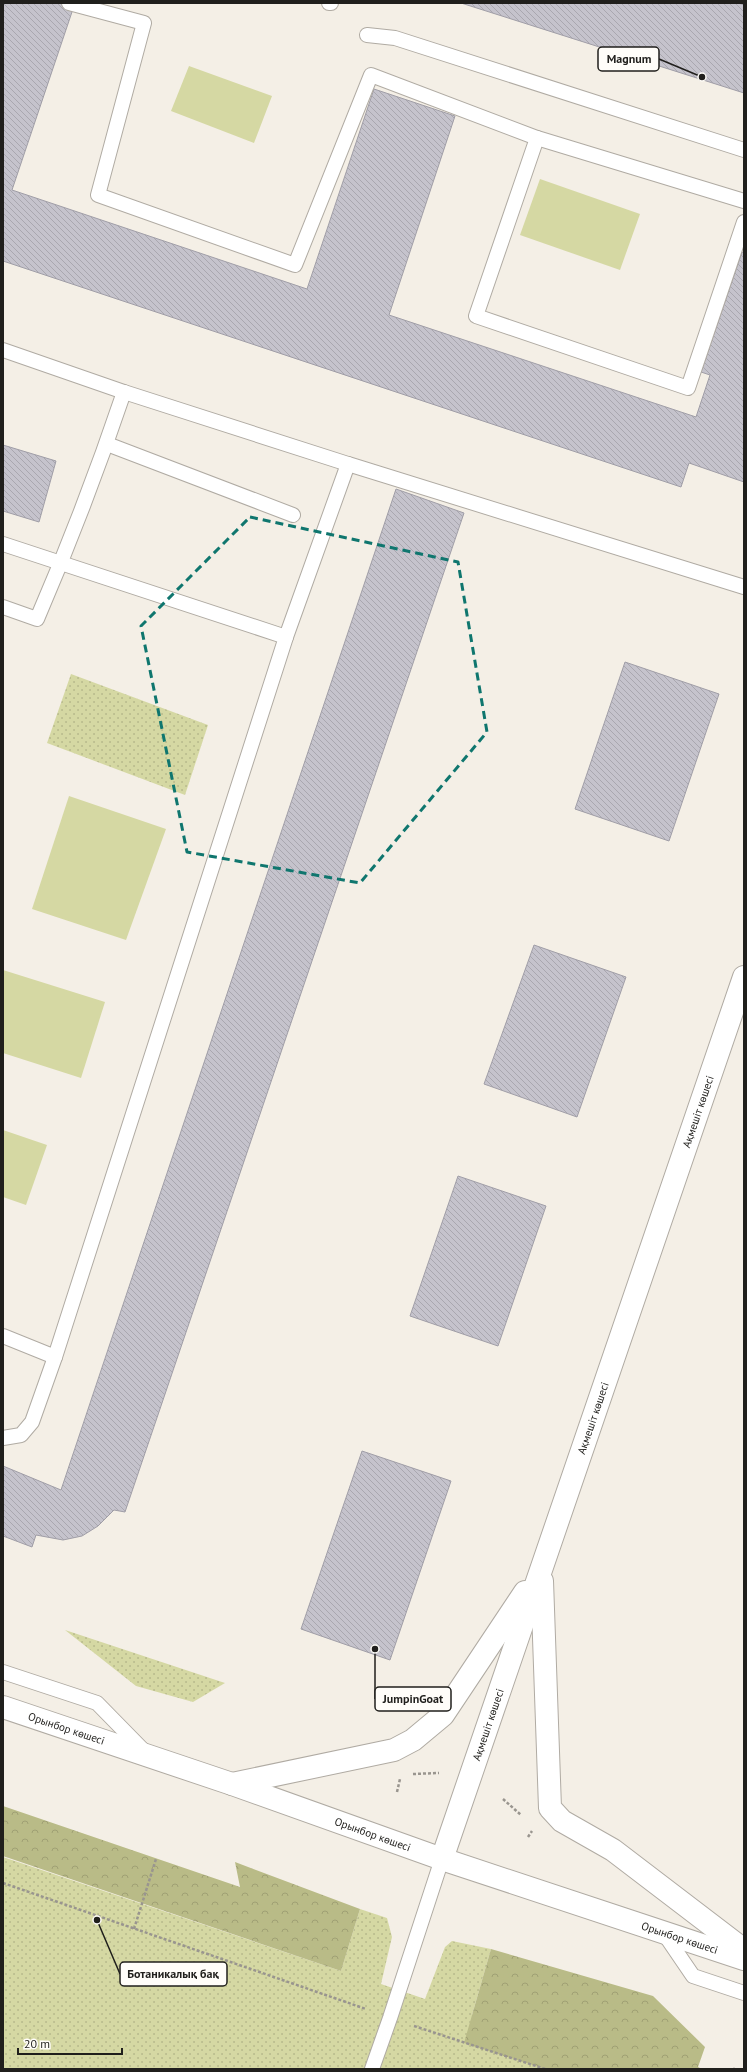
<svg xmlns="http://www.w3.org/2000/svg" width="747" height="2072" viewBox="0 0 747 2072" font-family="'PT Sans',sans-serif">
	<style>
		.grass { fill: url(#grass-dots) }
		.forest { fill: url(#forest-crowns) }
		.pitch { fill: #d5d8a3 }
		.building { fill: url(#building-back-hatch); stroke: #a09ea7 }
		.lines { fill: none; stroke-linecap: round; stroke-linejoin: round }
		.service-casing { stroke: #b0aba3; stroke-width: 16 }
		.tertiary-casing { stroke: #b0aba3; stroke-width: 24 }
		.path { stroke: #99958f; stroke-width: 2.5; stroke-dasharray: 3 2; stroke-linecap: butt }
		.service { stroke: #fff; stroke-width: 14 }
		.tertiary { stroke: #fff; stroke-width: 22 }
		.marked { fill: none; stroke: #0f766e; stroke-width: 3; stroke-dasharray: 8 5; stroke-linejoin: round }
		.labels { text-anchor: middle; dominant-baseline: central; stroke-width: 3; stroke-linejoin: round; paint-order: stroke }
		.street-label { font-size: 11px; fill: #201f1c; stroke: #fffdf9 }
		.leader { fill: none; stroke: #201f1c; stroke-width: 1.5 }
		.callout-dot { fill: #201f1c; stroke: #fffdf9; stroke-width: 1.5 }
		.callout { fill: #fffdf9; stroke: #201f1c; stroke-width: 1.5 }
		.callout-label { font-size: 12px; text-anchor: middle; font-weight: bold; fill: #201f1c }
	</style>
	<defs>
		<pattern id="grass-dots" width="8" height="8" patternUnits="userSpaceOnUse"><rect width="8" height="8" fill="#d5d8a3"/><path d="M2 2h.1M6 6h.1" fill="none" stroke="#b7b98c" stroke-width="1.8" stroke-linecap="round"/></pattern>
		<pattern id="forest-crowns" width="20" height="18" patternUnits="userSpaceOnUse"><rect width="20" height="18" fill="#b9bb87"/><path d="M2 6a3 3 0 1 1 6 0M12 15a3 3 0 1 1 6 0" fill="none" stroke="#9fa074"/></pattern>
		<pattern id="building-back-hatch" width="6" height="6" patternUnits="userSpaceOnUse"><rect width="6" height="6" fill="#c5c3cc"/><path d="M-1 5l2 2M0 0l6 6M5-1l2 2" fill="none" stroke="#a9a7af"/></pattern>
	</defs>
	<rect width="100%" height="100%" fill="#f4efe6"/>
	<!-- grass -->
	<g class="grass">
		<polygon points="71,674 208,725 185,795 47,743"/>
		<polygon points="65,1630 225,1683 193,1702 136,1686"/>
		<polygon points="3,1857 341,1971 360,1909 387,1918 392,1937 381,1984 425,1999 445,1947 452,1941 491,1949 472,2015 631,2069 3,2069"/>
	</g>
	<!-- forest -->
	<g class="forest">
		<polygon points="3,1806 240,1887 235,1862 360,1909 341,1971 3,1856"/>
		<polygon points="491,1949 653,1996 705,2047 698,2067 702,2069 545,2069 464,2043"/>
	</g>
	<!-- pitch -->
	<g class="pitch">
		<polygon points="189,66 272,96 254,143 171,111"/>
		<polygon points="540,179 640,214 620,270 520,235"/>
		<polygon points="69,796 166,829 126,940 32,909"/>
		<polygon points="3,970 105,1002 81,1078 3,1053"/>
		<polygon points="3,1130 47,1145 26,1205 3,1197"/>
	</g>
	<!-- building -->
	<g class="building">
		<polygon points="3,3 75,3 12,190 307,289 374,89 455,116 389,315 696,417 710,375 701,372 742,252 744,253 744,482 689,463 681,487 3,261"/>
		<polygon points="461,3 738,3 744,5 744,93"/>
		<polygon points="3,445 56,461 39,522 3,511"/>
		<polygon points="396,489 464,513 125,1512 114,1510 98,1526 82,1536 63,1540 36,1535 32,1547 3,1536 3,1466 61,1490"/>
		<polygon points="625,662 719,694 669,841 575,809"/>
		<polygon points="534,945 626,977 577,1117 484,1084"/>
		<polygon points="458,1176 546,1206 498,1346 410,1316"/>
		<polygon points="362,1451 451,1481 390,1660 301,1629"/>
	</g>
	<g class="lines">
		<defs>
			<g id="service">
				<polyline points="69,3 144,23 98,195 295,265 371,75 537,138 476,316 688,388 744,222"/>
				<polyline points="329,3 331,3"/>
				<polyline points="367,35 395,38 744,150"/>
				<polyline points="537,138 744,201"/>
				<polyline points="3,350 124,392 348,464"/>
				<polyline points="107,444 293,515"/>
				<polyline points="3,544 286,637"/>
				<path d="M 3,607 L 37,619 C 69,545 98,469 124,392"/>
				<polyline points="3,1336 55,1357 286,637 348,464 744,587"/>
				<polyline points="3,1438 21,1435 32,1422 55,1357"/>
				<polyline points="3,1672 97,1703 145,1752"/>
				<polyline points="663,1932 693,1976 744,1993"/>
				<polyline points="372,2069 390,2018 442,1859"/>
			</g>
			<g id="tertiary">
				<polyline points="542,1581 550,1808 562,1821 613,1850 744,1950"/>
				<path id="s1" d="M 3,1707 L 232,1784 L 442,1859 L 744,1959"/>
				<polyline points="232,1784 394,1750 413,1740 443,1715 525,1592"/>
				<path id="s2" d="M 442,1859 L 744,977"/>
			</g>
		</defs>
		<!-- service casing -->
		<use href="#service" class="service-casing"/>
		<!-- tertiary casing -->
		<use href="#tertiary" class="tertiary-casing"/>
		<!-- path -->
		<g class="path">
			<polyline points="413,1774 439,1773"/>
			<polyline points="397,1792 400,1779"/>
			<polyline points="503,1799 521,1815"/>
			<polyline points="528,1837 532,1831"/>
			<polyline points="3,1883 366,2009"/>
			<polyline points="134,1929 156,1859"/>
			<polyline points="414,2026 545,2069"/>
			<polyline points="733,2069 735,2069"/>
		</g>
		<!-- service -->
		<use href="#service" class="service"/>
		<!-- tertiary -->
		<use href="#tertiary" class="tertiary"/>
	</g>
	<!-- marked area -->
	<path class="marked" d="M 250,517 L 458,562 L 487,732 L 360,883 L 187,852 L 141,626 Z"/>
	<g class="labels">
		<!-- street labels -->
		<g class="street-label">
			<text stroke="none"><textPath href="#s2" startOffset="790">Ақмешіт көшесі</textPath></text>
			<text stroke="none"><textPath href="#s2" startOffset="466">Ақмешіт көшесі</textPath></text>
			<text stroke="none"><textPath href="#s2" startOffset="142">Ақмешіт көшесі</textPath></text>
			<text stroke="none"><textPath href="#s1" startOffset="67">Орынбор көшесі</textPath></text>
			<text stroke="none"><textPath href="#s1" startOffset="391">Орынбор көшесі</textPath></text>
			<text stroke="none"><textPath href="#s1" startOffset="715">Орынбор көшесі</textPath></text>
		</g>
	</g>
	<!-- callouts -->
	<path class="leader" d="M702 77L659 59M375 1649L375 1699M97 1920L120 1974"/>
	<g class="callout-dot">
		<circle cx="702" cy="77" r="4"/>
		<circle cx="375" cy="1649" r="4"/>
		<circle cx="97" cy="1920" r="4"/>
	</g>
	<g class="callout">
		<rect x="598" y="47" width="61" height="24" rx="4"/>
		<rect x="375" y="1687" width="76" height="24" rx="4"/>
		<rect x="120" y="1962" width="107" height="24" rx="4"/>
	</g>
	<g class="callout-label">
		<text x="629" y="63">Magnum</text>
		<text x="413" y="1703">JumpinGoat</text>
		<text x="173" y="1978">Ботаникалық бақ</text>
	</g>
	<!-- border -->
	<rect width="747" height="2072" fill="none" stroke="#201f1c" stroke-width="8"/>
	<!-- scale -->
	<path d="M18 2048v6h104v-6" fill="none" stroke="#201f1c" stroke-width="2"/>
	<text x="24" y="2048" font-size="12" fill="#201f1c" stroke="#fffdf9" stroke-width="3" paint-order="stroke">20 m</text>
</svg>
